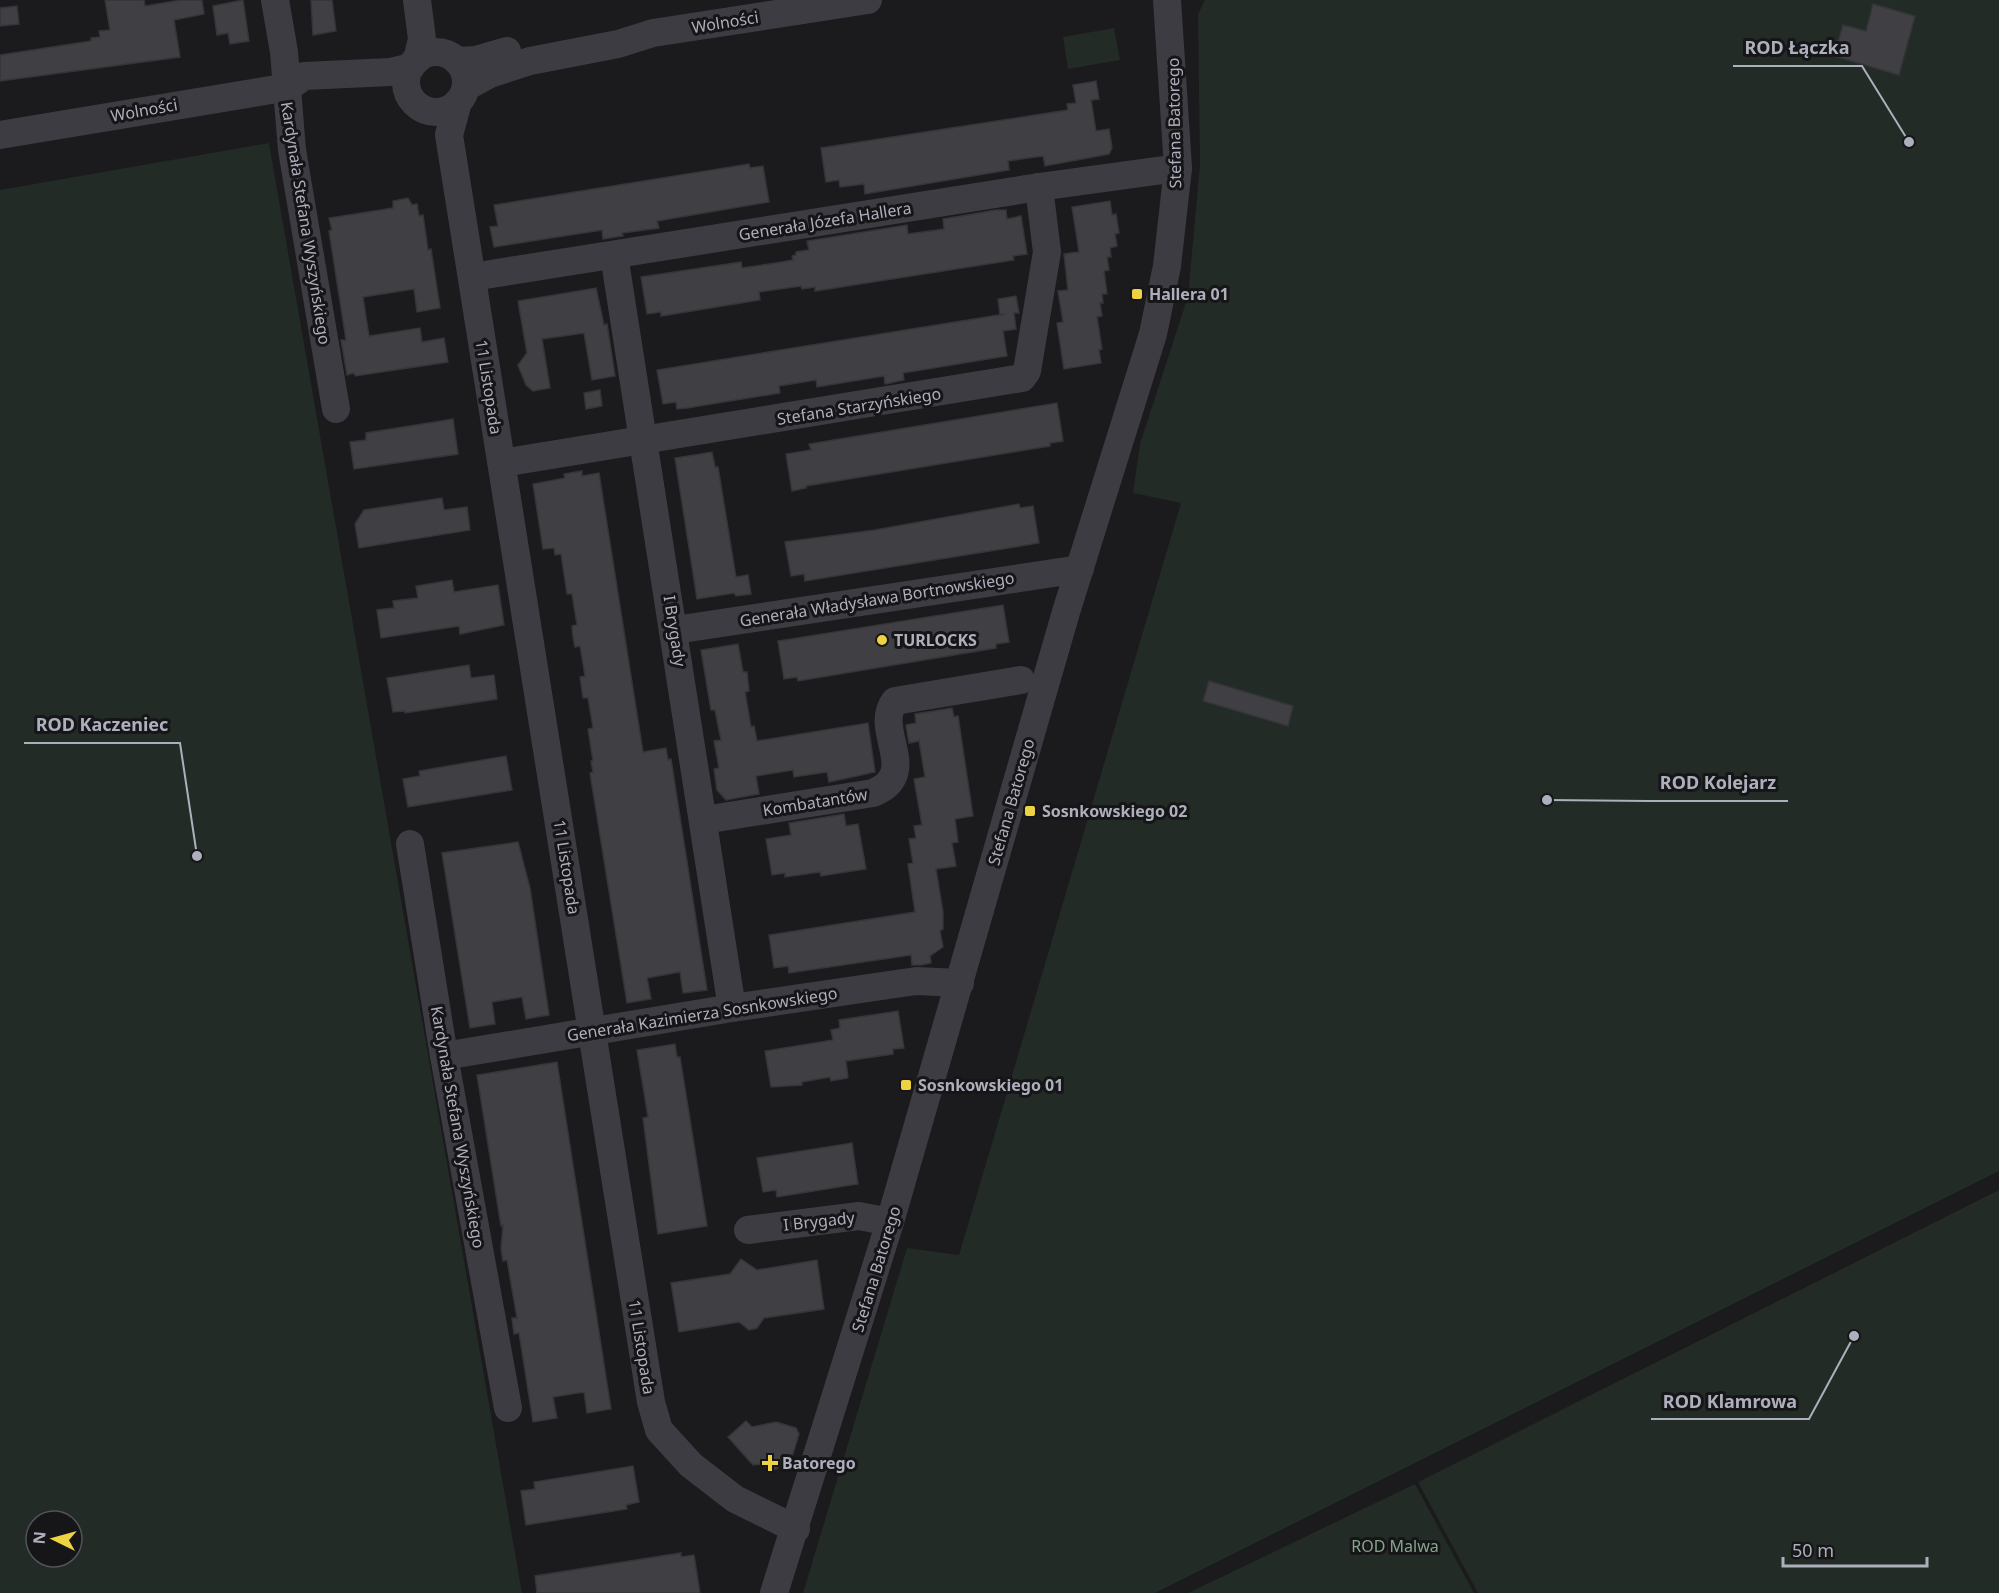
<svg xmlns="http://www.w3.org/2000/svg" width="1999" height="1593" viewBox="0 0 1999 1593" font-family="'Noto Sans',sans-serif">
	<style>
		.green { fill: #222b25; fill-rule: evenodd }
		.building { fill: #404044; stroke: #353539; stroke-width: 1.5 }
		.lines { fill: none; stroke-linecap: round; stroke-linejoin: round }
		.minor { stroke: #3c3c42; stroke-width: 28 }
		.poi-dot { fill: #edd342; stroke: #161518; stroke-width: 2 }
		.labels { text-anchor: middle; dominant-baseline: central; stroke-width: 6; stroke-linejoin: round; paint-order: stroke }
		.street-label { font-size: 16px; fill: #aeafbc; stroke: #161518 }
		.poi-label { font-size: 16px; font-weight: bold; fill: #aeafbc; stroke: #161518; text-anchor: start }
		.park-label { font-size: 16px; fill: #85a68d; stroke: #161518 }
		.leader { fill: none; stroke: #aeafbc; stroke-width: 2 }
		.callout-dot { fill: #aeafbc; stroke: #161518; stroke-width: 2 }
		.callout-label { font-size: 18px; text-anchor: middle; font-weight: bold; fill: #aeafbc; stroke: #161518; stroke-width: 6; stroke-linejoin: round; paint-order: stroke }
	</style>
	<rect width="100%" height="100%" fill="#1b1a1d"/>
	<!-- green -->
	<g class="green">
		<polygon points="1205,0 1999,0 1999,1171 1155,1593 803,1593 907,1248 959,1255 1181,503 1133,493 1140,444 1188,296 1200,165 1198,14"/>
		<polygon points="1114,28 1120,60 1068,69 1063,37"/>
		<path d="M 269,143 L 522,1593 L 0,1593 L 0,190 ZM 36,1521 L 72,1521 L 72,1557 L 36,1557 Z"/>
		<polygon points="1999,1190 1999,1593 1478,1593 1418,1482"/>
		<polygon points="1415,1484 1474,1593 1188,1593"/>
	</g>
	<!-- building -->
	<g class="building">
		<polygon points="105,0 144,0 145,6 181,0 202,0 204,14 174,20 180,57 0,81 0,55 91,41 91,38 100,37 99,31 110,30"/>
		<polygon points="243,0 249,41 230,44 228,33 217,35 213,6"/>
		<polygon points="311,0 332,0 336,31 313,35"/>
		<polygon points="1873,4 1915,16 1899,75 1834,56 1843,25 1866,31"/>
		<polygon points="17,6 19,24 0,26 0,8"/>
		<polygon points="1096,81 1099,99 1091,100 1096,131 1109,129 1112,148 1109,154 1045,166 1043,156 1008,161 1009,170 865,194 864,184 840,187 839,180 826,182 821,148 1068,110 1067,104 1076,103 1073,85"/>
		<polygon points="749,164 750,168 763,166 769,202 657,221 659,228 622,233 623,236 603,239 602,230 494,247 490,227 498,226 494,205"/>
		<polygon points="408,198 412,205 417,204 419,216 423,215 428,250 431,249 440,308 417,312 414,289 363,297 369,336 420,328 422,342 444,338 448,362 355,376 354,373 347,375 341,340 346,340 329,231 332,230 329,218 393,208 393,201"/>
		<polygon points="1110,201 1112,215 1116,214 1119,233 1115,234 1117,246 1110,248 1111,257 1107,257 1109,270 1104,271 1107,294 1102,294 1103,303 1100,303 1102,316 1097,317 1102,349 1099,350 1101,363 1064,369 1057,323 1063,322 1058,291 1068,290 1064,254 1079,252 1072,207"/>
		<polygon points="996,210 1006,210 1007,219 1021,216 1027,254 1013,256 1014,260 860,284 815,291 815,287 802,289 801,286 759,292 760,300 661,316 661,312 647,314 641,277 741,262 742,268 776,263 793,260 792,256 796,255 796,252 809,250 807,241 907,225 908,234 944,229 943,219"/>
		<polygon points="596,288 604,325 607,324 615,376 592,380 584,333 542,339 550,388 533,391 526,385 518,365 527,353 518,301"/>
		<polygon points="1016,296 1019,313 1014,313 1016,329 1003,331 1007,356 903,373 904,380 885,384 884,376 817,387 816,380 779,386 780,393 687,408 677,409 676,402 663,404 657,370 1005,314 1000,315 998,299"/>
		<polygon points="600,390 602,406 586,409 584,393"/>
		<polygon points="1057,403 1063,441 1050,443 1050,446 806,486 806,488 792,491 786,454 811,450 809,444"/>
		<polygon points="453,419 458,454 354,469 350,442 366,440 366,433"/>
		<polygon points="712,452 715,467 718,467 736,577 748,575 751,594 736,596 734,593 697,599 675,458"/>
		<polygon points="582,471 582,476 599,473 643,752 666,748 668,760 671,759 707,990 683,993 680,972 647,978 651,999 627,1003 590,773 593,772 591,761 593,761 588,729 593,728 588,698 583,698 580,677 585,676 580,646 575,647 573,637 572,626 577,625 572,594 567,594 561,554 555,555 554,548 543,549 533,484 565,478 564,474"/>
		<polygon points="442,498 444,510 467,507 470,530 359,548 355,524 364,510"/>
		<polygon points="1019,504 1020,508 1033,506 1039,543 805,581 804,574 791,576 785,542 875,530"/>
		<polygon points="452,580 454,592 498,585 504,625 460,634 459,626 381,638 377,610 394,608 393,601 418,598 416,586"/>
		<polygon points="1003,605 1009,642 996,644 996,648 798,681 797,677 784,679 778,641"/>
		<polygon points="738,644 743,672 747,672 749,691 745,692 751,727 754,726 757,741 868,723 875,772 829,782 827,772 794,777 793,770 756,776 759,794 726,800 717,790 714,769 719,768 714,741 721,740 715,710 711,710 701,650"/>
		<polygon points="469,665 471,678 494,675 497,699 405,713 405,711 393,712 387,678"/>
		<polygon points="1209,681 1293,706 1288,726 1203,701"/>
		<polygon points="952,708 954,717 958,716 973,816 955,819 958,842 952,843 956,866 936,869 943,912 943,929 940,931 943,947 930,956 931,963 921,965 912,965 911,955 789,973 788,966 774,968 769,935 915,912 908,864 913,863 909,839 916,838 914,826 922,825 914,779 925,777 919,741 909,743 906,725 916,723 915,714"/>
		<polygon points="506,756 512,790 408,807 403,779 420,776 419,771"/>
		<polygon points="844,814 846,826 858,824 866,869 821,876 820,872 785,877 785,873 772,875 766,839 791,835 789,823"/>
		<polygon points="518,842 530,888 549,1015 526,1019 522,997 492,1002 495,1024 470,1028 442,853"/>
		<polygon points="898,1011 904,1048 893,1049 893,1054 846,1061 848,1078 831,1081 830,1077 802,1082 802,1085 771,1087 765,1051 833,1040 831,1030 840,1028 839,1020"/>
		<polygon points="675,1044 677,1057 680,1057 707,1226 658,1234 643,1118 648,1117 637,1050"/>
		<polygon points="557,1062 611,1409 587,1413 584,1392 553,1397 557,1418 533,1422 519,1333 514,1334 512,1318 517,1318 507,1260 503,1261 501,1249 503,1225 501,1226 477,1075"/>
		<polygon points="852,1143 858,1184 777,1197 776,1190 763,1192 757,1158"/>
		<polygon points="741,1259 757,1270 817,1260 824,1309 764,1318 757,1328 749,1330 739,1322 679,1332 671,1283 730,1274"/>
		<polygon points="746,1421 752,1427 776,1422 796,1428 799,1434 792,1457 784,1459 777,1469 770,1470 761,1464 753,1465 728,1437"/>
		<polygon points="633,1466 639,1502 626,1505 627,1509 526,1525 521,1491 535,1489 534,1482"/>
		<polygon points="681,1553 681,1557 694,1555 700,1593 537,1593 535,1576"/>
	</g>
	<g class="lines">
		<!-- minor -->
		<g class="minor">
			<polyline points="275,0 284,52 292,150 336,409"/>
			<circle cx="436" cy="82" r="30"/>
			<polyline points="417,60 422,39 417,0"/>
			<polyline points="457,61 476,60 507,51"/>
			<polyline points="466,87 490,74 530,61 618,44 653,33 868,0"/>
			<polyline points="458,102 449,135 651,1402 659,1430 691,1465 735,1499 796,1529"/>
			<polyline points="0,135 289,87 304,76 390,72 411,67"/>
			<polyline points="614,255 732,1008"/>
			<polyline points="472,277 1039,187 1178,168"/>
			<polyline points="502,463 1022,378 1027,371 1047,252 1039,187"/>
			<polyline points="675,630 1080,569"/>
			<path d="M 704,820 L 873,793 C 922,773 872,730 895,701 L 1021,680"/>
			<polyline points="410,844 444,1056 508,1408"/>
			<polyline points="444,1056 732,1008 916,981 960,983"/>
			<polyline points="748,1230 859,1216 890,1222"/>
			<polyline points="774,1593 890,1222 1066,612 1153,334 1167,266 1178,168 1167,0"/>
		</g>
	</g>
	<!-- markers -->
	<g class="poi-dot">
		<rect x="1131" y="288" width="12" height="12" rx="3"/>
		<circle cx="882" cy="640" r="6"/>
		<rect x="1024" y="805" width="12" height="12" rx="3"/>
		<rect x="900" y="1079" width="12" height="12" rx="3"/>
		<path d="M767 1454h6v6h6v6h-6v6h-6v-6h-6v-6h6z"/>
	</g>
	<g class="labels">
		<!-- street labels -->
		<g class="street-label">
			<text transform="translate(725 22) rotate(-9)">Wolności</text>
			<text transform="translate(144 110) rotate(-10)">Wolności</text>
			<text transform="translate(1174 123) rotate(-91)">Stefana Batorego</text>
			<text transform="translate(825 221) rotate(-9)">Generała Józefa Hallera</text>
			<text transform="translate(306 223) rotate(81)">Kardynała Stefana Wyszyńskiego</text>
			<text transform="translate(489 387) rotate(81)">11 Listopada</text>
			<text transform="translate(859 406) rotate(-9)">Stefana Starzyńskiego</text>
			<text transform="translate(877 599) rotate(-9)">Generała Władysława Bortnowskiego</text>
			<text transform="translate(675 631) rotate(81)">I Brygady</text>
			<text transform="translate(815 802) rotate(-9)">Kombatantów</text>
			<text transform="translate(1011 802) rotate(-74)">Stefana Batorego</text>
			<text transform="translate(567 867) rotate(81)">11 Listopada</text>
			<text transform="translate(702 1014) rotate(-9)">Generała Kazimierza Sosnkowskiego</text>
			<text transform="translate(458 1127) rotate(80)">Kardynała Stefana Wyszyńskiego</text>
			<text transform="translate(819 1221) rotate(-6)">I Brygady</text>
			<text transform="translate(876 1269) rotate(-73)">Stefana Batorego</text>
			<text transform="translate(642 1347) rotate(81)">11 Listopada</text>
		</g>
		<!-- poi labels -->
		<g class="poi-label">
			<text x="1149" y="294">Hallera 01</text>
			<text x="894" y="640">TURLOCKS</text>
			<text x="1042" y="811">Sosnkowskiego 02</text>
			<text x="918" y="1085">Sosnkowskiego 01</text>
			<text x="782" y="1463">Batorego</text>
		</g>
		<!-- park labels -->
		<g class="park-label">
			<text x="1395" y="1546">ROD Malwa</text>
		</g>
	</g>
	<!-- callouts -->
	<path class="leader" d="M1909 142L1862 66H1733M197 856L180 743H24M1547 800L1648 801H1788M1854 1336L1809 1419H1651"/>
	<g class="callout-dot">
		<circle cx="1909" cy="142" r="6"/>
		<circle cx="197" cy="856" r="6"/>
		<circle cx="1547" cy="800" r="6"/>
		<circle cx="1854" cy="1336" r="6"/>
	</g>
	<g class="callout-label">
		<text x="1797" y="54">ROD Łączka</text>
		<text x="102" y="731">ROD Kaczeniec</text>
		<text x="1718" y="789">ROD Kolejarz</text>
		<text x="1730" y="1408">ROD Klamrowa</text>
	</g>
	<!-- north arrow -->
	<g transform="translate(54 1539) rotate(275)"><circle r="28" fill="#161518" stroke="#53535a" stroke-width="1.5"/>
	<path d="M0-4.5L10 22L0 15L-10 22Z" fill="#edd342"/>
	<text y="-9" font-size="16" font-weight="bold" text-anchor="middle" fill="#aeafbc">N</text>
	</g>
	<!-- scale -->
	<path d="M1783 1557v9h144v-9" fill="none" stroke="#aeafbc" stroke-width="3"/>
	<text x="1792" y="1557" font-size="18" fill="#aeafbc" stroke="#161518" stroke-width="4.5" paint-order="stroke">50 m</text>
</svg>
